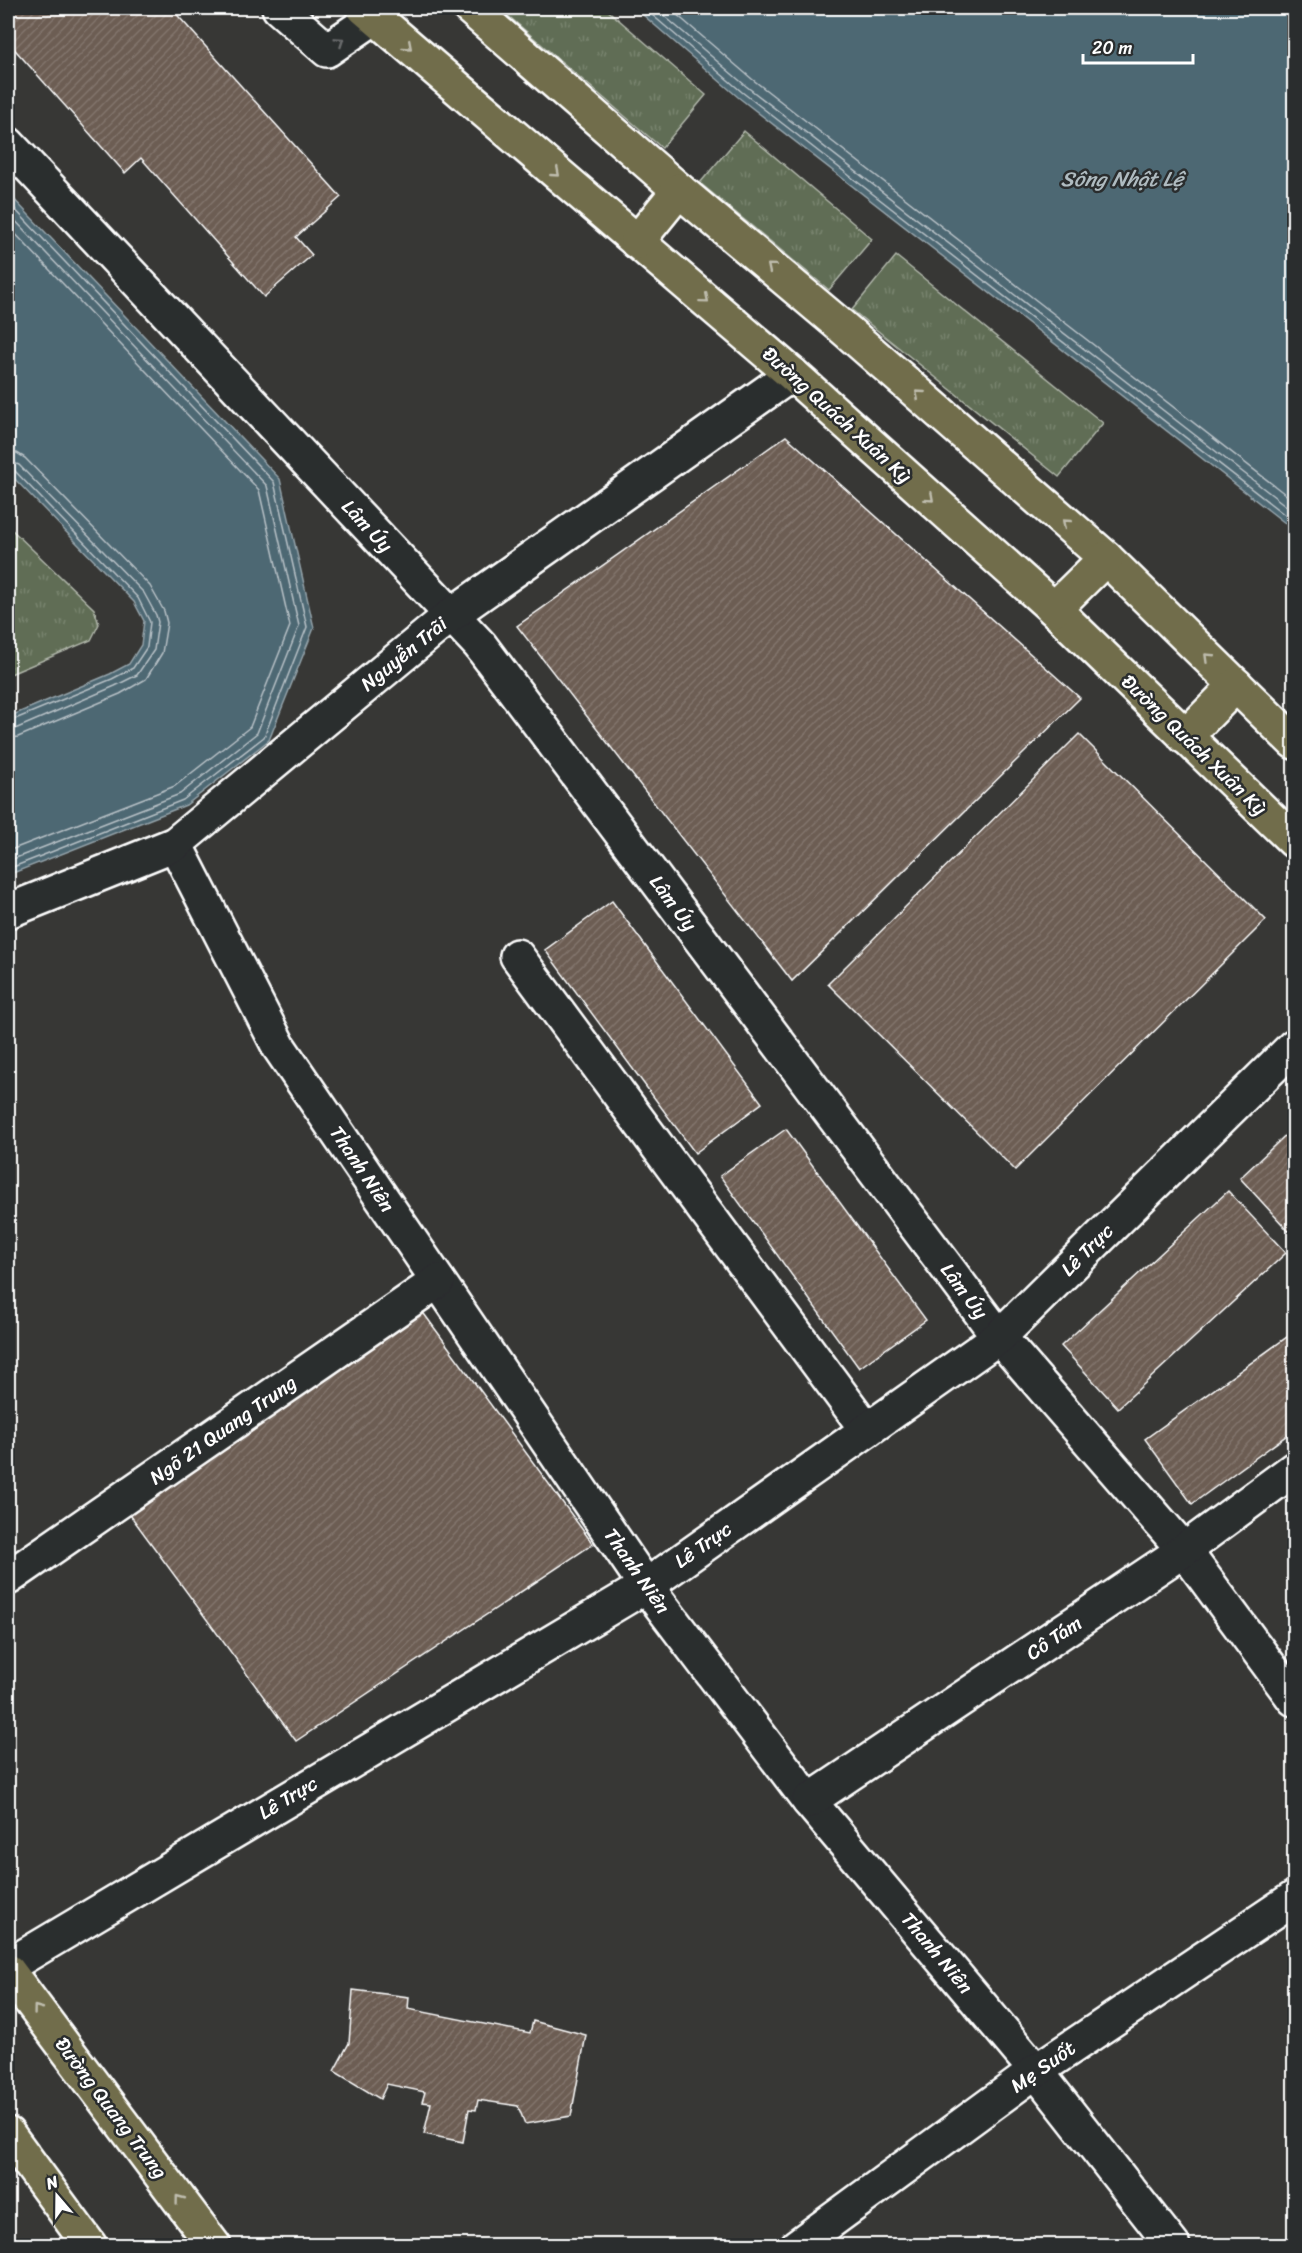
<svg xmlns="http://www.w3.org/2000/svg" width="1302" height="2253" viewBox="0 0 1302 2253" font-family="Sriracha,sans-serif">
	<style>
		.grass { fill: url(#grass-tufts); stroke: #b0b6aa; stroke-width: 1.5 }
		.water { fill: #4e6773; stroke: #95a4ab; stroke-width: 1.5 }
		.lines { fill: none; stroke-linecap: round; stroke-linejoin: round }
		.shore { stroke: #b8c2c7; stroke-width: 1.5 }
		.building { fill: url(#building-hatch); stroke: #fff; stroke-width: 1.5 }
		.minor-casing { stroke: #fff; stroke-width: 38 }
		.major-casing { stroke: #fff; stroke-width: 38 }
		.minor { stroke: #2a2d2e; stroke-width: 33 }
		.major { stroke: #716d4b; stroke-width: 33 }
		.oneway { stroke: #6a6c6d }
		.oneway2 { stroke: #bfbdae }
		.labels { text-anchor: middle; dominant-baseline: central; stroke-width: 5; stroke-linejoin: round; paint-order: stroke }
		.street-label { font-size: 20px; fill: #fff; stroke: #2a2d2e }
		.water-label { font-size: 21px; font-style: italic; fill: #afbbc0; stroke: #2a2d2e }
	</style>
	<defs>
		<pattern id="grass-tufts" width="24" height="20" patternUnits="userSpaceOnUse" patternTransform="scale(1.5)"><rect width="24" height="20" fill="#606d55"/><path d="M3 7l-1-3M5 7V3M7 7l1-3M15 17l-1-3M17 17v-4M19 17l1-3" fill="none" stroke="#78836e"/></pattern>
		<pattern id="building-hatch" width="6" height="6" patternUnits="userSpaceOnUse" patternTransform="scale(1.5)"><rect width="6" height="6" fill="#6c5d53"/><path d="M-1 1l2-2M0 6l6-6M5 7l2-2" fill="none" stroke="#82756d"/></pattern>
	</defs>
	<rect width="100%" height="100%" fill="#373735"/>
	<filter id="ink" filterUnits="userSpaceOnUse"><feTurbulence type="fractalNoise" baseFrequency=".0167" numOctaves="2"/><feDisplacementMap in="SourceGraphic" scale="12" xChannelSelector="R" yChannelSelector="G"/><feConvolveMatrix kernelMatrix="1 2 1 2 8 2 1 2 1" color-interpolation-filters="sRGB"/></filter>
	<g filter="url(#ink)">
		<!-- grass -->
		<g class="grass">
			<polygon points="499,8 605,8 706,95 662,148"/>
			<polygon points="744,131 872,239 829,290 700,183"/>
			<polygon points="896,256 1103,423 1059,477 852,310"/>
			<polygon points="8,526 94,609 99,624 91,640 8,675"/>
		</g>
		<!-- water -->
		<g class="water">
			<polygon points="635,8 1294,8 1294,530 738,97"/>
			<polygon points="8,193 280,479 314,628 269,740 186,805 8,875 8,717 110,674 129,664 141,645 144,621 134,602 8,472"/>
		</g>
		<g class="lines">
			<!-- shore -->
			<g class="shore">
				<polyline points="644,8 742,92 1294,522"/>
				<polyline points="655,8 746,86 1294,512"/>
				<polyline points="669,8 752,79 1294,501"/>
				<polyline points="8,202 274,482 307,627 264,737 183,800 8,869"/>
				<polyline points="8,213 267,486 299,626 257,733 180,794 8,861"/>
				<polyline points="8,226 259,490 290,626 250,727 175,786 8,851"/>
				<polyline points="8,452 17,453 25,458 150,586 164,611 167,623 162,653 146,679 120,694 18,737 8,739"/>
				<polyline points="8,461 19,465 144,593 156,615 158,622 154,650 137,675 115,686 15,729 8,730"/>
				<polyline points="8,468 14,470 138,598 150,622 147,647 133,668 112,679 8,722"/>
			</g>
		</g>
		<!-- building -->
		<g class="building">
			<polygon points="8,8 171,8 341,197 296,237 312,255 264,297 141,158 125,173 8,42"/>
			<polygon points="786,436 1080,698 792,981 517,626"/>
			<polygon points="1079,734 1266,920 1015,1170 828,984"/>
			<polygon points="612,901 762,1103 695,1153 545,950"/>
			<polygon points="1294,1127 1294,1237 1240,1178"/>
			<polygon points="786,1129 926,1320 859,1368 720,1176"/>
			<polygon points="1228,1191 1286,1253 1118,1408 1061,1346"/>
			<polygon points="419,1307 593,1544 296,1741 125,1508"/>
			<polygon points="1294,1332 1294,1430 1192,1504 1145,1439"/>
			<polygon points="353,1990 409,1997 408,2009 530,2033 533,2021 586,2035 571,2116 525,2124 518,2106 478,2100 476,2110 469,2109 463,2142 424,2134 431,2103 422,2102 425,2092 387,2084 380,2099 334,2071 349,2043"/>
		</g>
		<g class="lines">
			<defs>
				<g id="minor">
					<polyline points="279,8 327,50 375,17"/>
					<polyline points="8,144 480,645 999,1337 1184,1550 1294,1699"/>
					<polyline points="175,844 279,1047 646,1586 809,1801 1036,2071 1173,2246"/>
					<polyline points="8,911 175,844 451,615 792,374"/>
					<polyline points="517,956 867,1430"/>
					<polyline points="8,1578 438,1281"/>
					<polyline points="809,1801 1184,1550 1294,1469"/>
					<polyline points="8,1966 646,1586 999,1337 1294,1046"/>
					<polyline points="797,2246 1036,2071 1294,1898"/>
				</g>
				<g id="major">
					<polyline points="364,8 792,374 1054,609 1294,841"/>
					<polyline points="470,8 679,190 841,326 1106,558 1294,742"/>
					<polyline points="637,242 679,190"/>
					<polyline points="1054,609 1106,558"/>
					<polyline points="1185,737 1236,685"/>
					<polyline points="8,1971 214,2246"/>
					<polyline points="8,2134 90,2246"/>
				</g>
			</defs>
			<!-- minor casing -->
			<use href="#minor" class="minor-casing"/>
			<!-- major casing -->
			<use href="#major" class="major-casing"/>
			<!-- minor -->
			<use href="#minor" class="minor"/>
			<!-- major -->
			<use href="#major" class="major"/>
		</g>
		<!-- one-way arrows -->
		<defs><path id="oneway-chevron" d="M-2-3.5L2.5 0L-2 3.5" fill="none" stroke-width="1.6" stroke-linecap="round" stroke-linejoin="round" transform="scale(1.5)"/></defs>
		<use class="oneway" href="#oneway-chevron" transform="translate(340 41) rotate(-34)"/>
		<g class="oneway2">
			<use href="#oneway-chevron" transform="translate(408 46) rotate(41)"/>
			<use href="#oneway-chevron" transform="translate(556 173) rotate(41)"/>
			<use href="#oneway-chevron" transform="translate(771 267) rotate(-140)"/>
			<use href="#oneway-chevron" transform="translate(705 299) rotate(40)"/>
			<use href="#oneway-chevron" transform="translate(919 394) rotate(-139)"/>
			<use href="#oneway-chevron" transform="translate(930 498) rotate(42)"/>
			<use href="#oneway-chevron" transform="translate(1066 523) rotate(-139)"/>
			<use href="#oneway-chevron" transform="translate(1208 657) rotate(-136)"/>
			<use href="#oneway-chevron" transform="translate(37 2009) rotate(-127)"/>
			<use href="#oneway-chevron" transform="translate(179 2199) rotate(-127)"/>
		</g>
	</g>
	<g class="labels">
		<!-- street labels -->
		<g class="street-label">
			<text transform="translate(837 415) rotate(42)">Đường Quách Xuân Kỳ</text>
			<text transform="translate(367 526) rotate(47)">Lâm Úy</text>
			<text transform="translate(404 654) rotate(-39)">Nguyễn Trãi</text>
			<text transform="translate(1194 745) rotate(44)">Đường Quách Xuân Kỳ</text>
			<text transform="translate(673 903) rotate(53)">Lâm Úy</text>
			<text transform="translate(362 1169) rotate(56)">Thanh Niên</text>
			<text transform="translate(1087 1250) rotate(-45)">Lê Trực</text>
			<text transform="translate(964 1291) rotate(53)">Lâm Úy</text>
			<text transform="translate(223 1430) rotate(-35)">Ngõ 21 Quang Trung</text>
			<text transform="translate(703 1545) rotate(-35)">Lê Trực</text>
			<text transform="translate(637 1571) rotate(55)">Thanh Niên</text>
			<text transform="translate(1054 1638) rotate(-34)">Cô Tám</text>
			<text transform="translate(288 1798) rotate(-31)">Lê Trực</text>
			<text transform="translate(937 1953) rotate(50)">Thanh Niên</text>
			<text transform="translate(1043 2067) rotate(-35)">Mẹ Suốt</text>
			<text transform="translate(111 2108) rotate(53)">Đường Quang Trung</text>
		</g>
		<!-- water labels -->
		<g class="water-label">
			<text x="1122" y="179">Sông Nhật Lệ</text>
		</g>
	</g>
	<!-- margin -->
	<rect width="1302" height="2253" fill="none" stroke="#2a2d2e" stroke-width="30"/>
	<rect x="15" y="15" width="1272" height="2223" fill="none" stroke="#fff" stroke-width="2" filter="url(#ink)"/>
	<!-- north arrow -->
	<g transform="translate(57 2196) rotate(340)" stroke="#2a2d2e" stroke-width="4.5" paint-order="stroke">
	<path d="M0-4.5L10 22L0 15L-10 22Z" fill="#ffffff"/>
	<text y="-9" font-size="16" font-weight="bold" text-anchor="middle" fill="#ffffff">N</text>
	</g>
	<!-- scale -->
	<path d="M1083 54v9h110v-9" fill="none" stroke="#ffffff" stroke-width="3"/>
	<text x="1092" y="54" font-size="18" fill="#ffffff" stroke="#2a2d2e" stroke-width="4.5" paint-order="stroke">20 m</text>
</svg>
